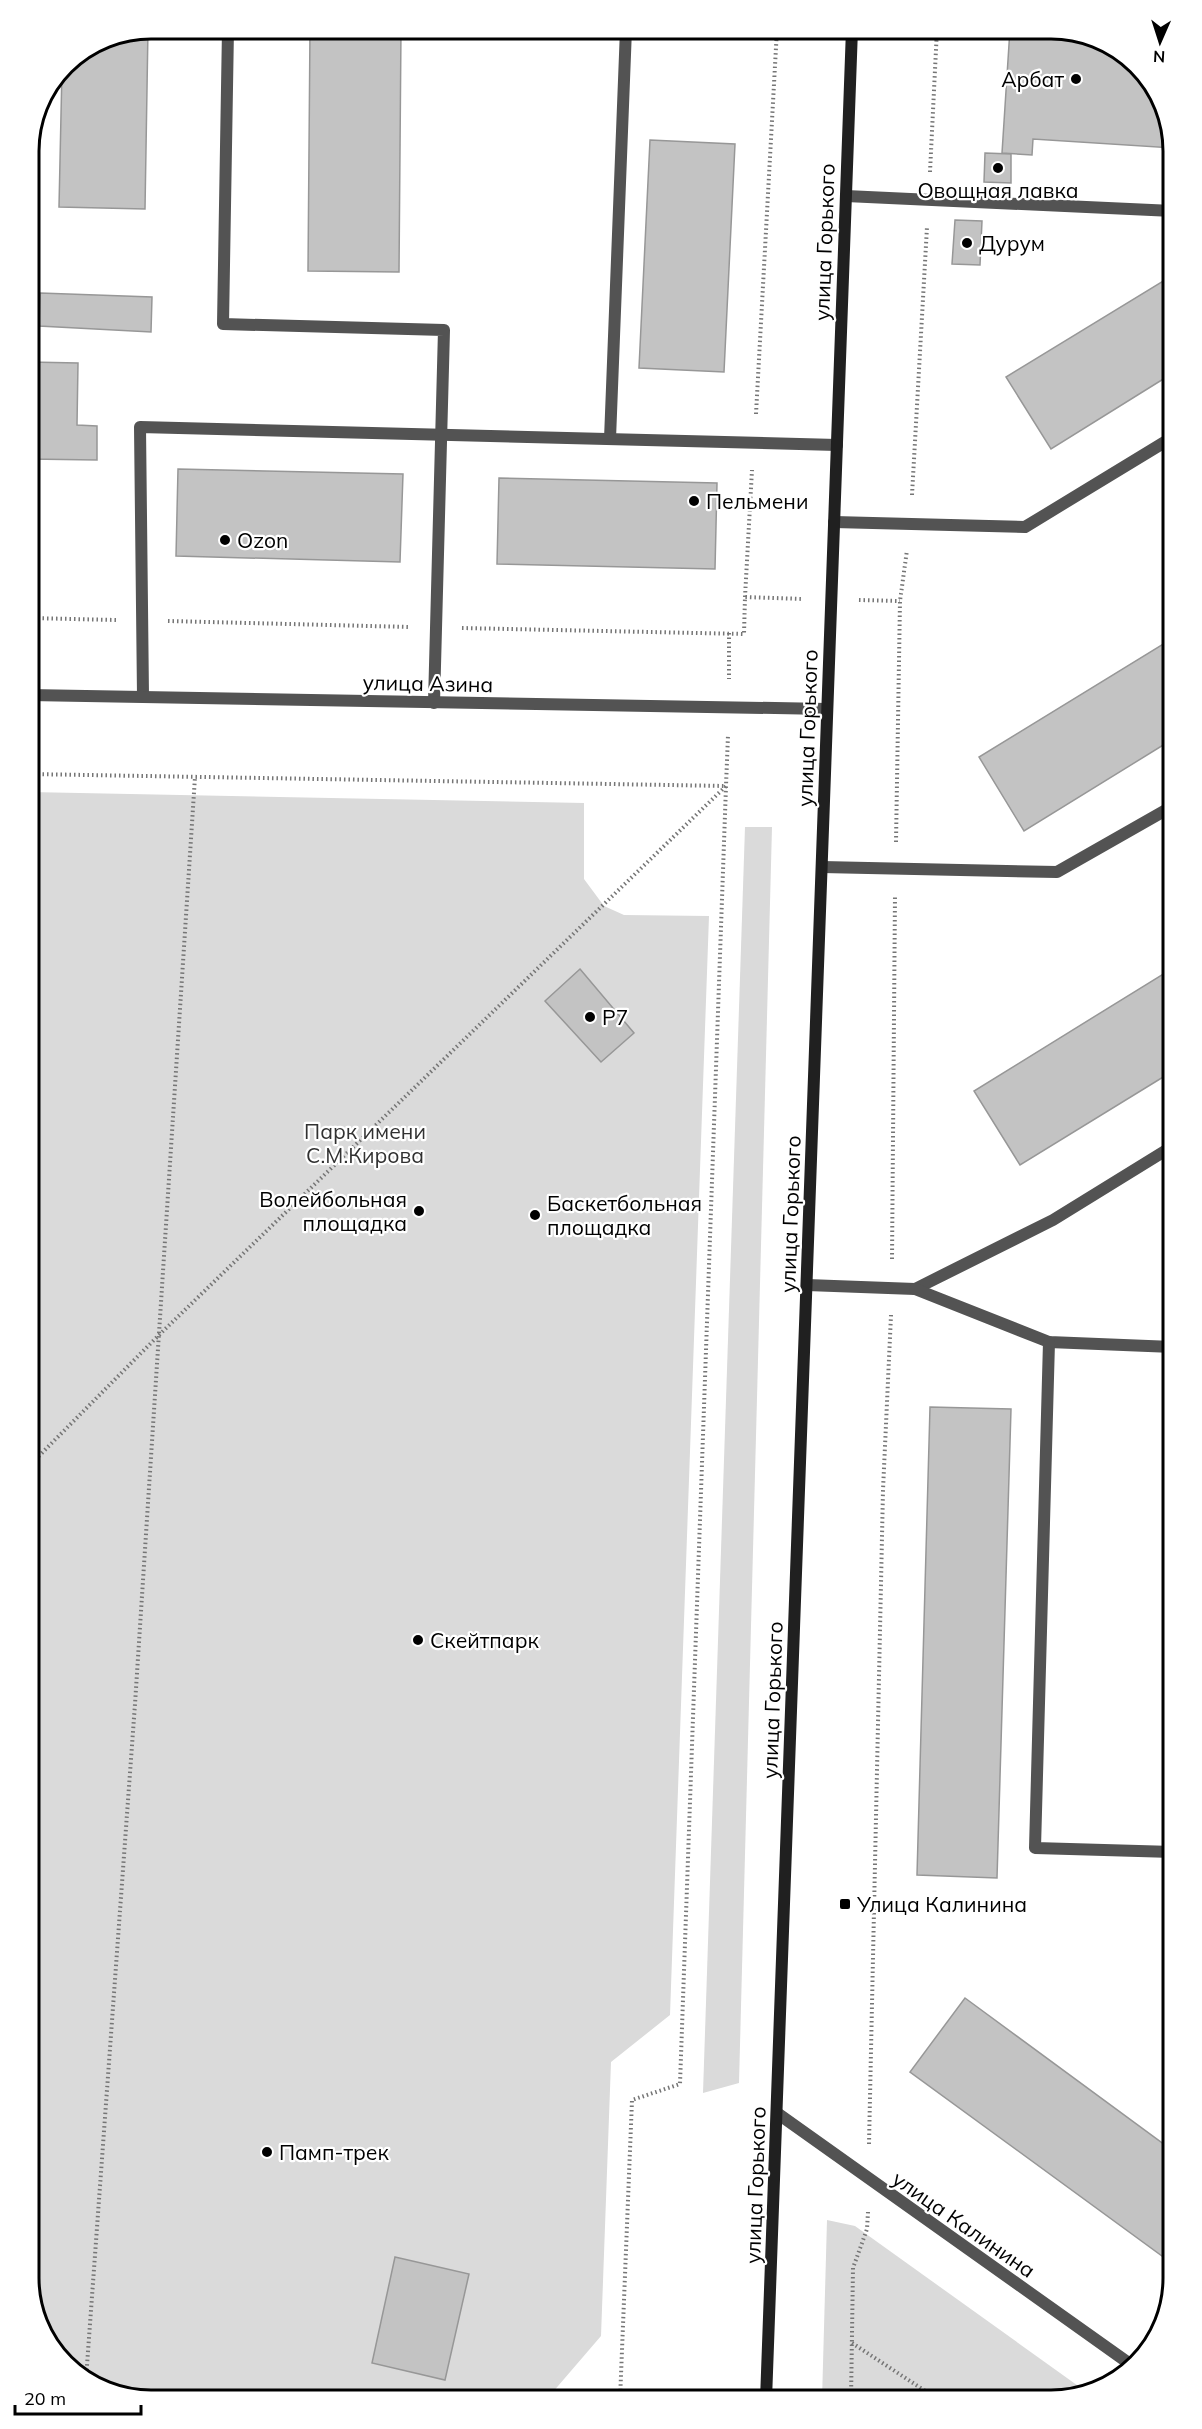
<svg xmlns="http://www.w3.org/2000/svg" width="1202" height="2429" viewBox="0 0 1202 2429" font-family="Mulish,sans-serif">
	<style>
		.green { fill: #dadada }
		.building { fill: #c3c3c3; stroke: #979797; stroke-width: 1.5 }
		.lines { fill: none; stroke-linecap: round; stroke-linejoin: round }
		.path { stroke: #757575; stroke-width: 4; stroke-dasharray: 1.5 3; stroke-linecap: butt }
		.lane { stroke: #535353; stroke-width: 12 }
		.street { stroke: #535353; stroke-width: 12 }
		.secondary { stroke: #202020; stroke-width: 12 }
		.poi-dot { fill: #000; stroke: #fff; stroke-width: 2 }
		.labels { text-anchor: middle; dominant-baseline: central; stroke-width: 4.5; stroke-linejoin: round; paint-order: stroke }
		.poi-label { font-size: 21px; fill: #000; stroke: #fff; text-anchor: start }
		.street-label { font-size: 21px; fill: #000; stroke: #fff }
		.park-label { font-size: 21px; fill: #313131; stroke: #fff }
		.rim { fill: none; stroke: #000; stroke-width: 3 }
	</style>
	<rect width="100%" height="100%" fill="#fff"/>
	<!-- green -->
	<g class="green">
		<polygon points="29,792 584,803 584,879 604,906 624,915 709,916 670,2015 611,2062 601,2336 546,2400 144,2400 77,2375 38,2324 29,2278"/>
		<polygon points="745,827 772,827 739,2083 703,2093"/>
		<polygon points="827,2220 855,2226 1088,2393 1051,2400 822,2400"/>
	</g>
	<!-- building -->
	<g class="building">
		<polygon points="148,29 145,209 59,207 62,69 65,64 105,38"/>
		<polygon points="310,29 401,29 399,272 308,271"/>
		<polygon points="1010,29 1059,29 1125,54 1164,105 1173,148 1033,139 1032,155 1002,153"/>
		<polygon points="650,140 735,144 724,372 639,368"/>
		<polygon points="985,153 1011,154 1011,183 984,182"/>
		<polygon points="955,220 982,221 980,265 952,264"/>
		<polygon points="1173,275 1173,373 1051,449 1006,377"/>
		<polygon points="40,293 152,297 151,332 39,326"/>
		<polygon points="29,362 78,363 77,425 97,426 97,460 29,459"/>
		<polygon points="178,469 403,474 400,562 176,556"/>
		<polygon points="499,478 717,483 715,569 497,564"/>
		<polygon points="1173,638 1173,739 1024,831 979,757"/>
		<polygon points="1173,968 1173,1071 1020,1165 974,1091"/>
		<polygon points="580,969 634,1033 601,1062 545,1001"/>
		<polygon points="930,1407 1011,1409 997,1878 917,1875"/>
		<polygon points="965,1998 1173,2151 1173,2264 910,2072"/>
		<polygon points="395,2257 469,2274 445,2380 372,2363"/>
	</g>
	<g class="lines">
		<!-- path -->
		<g class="path">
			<polyline points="930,172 937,29"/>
			<polyline points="756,414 777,29"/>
			<polyline points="912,495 927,227"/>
			<polyline points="745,597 752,470"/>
			<polyline points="859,600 900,601"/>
			<polyline points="29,618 116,620"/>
			<polyline points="168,621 410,627"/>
			<polyline points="462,628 744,634 745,597 803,599"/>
			<polyline points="729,633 729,679"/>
			<polyline points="29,774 726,786 680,2084 632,2100 620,2400"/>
			<polyline points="896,842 900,601 907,550"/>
			<polyline points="892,1259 895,895"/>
			<polyline points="29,1466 159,1335 726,786 728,735"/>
			<polyline points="869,2144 883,1490 891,1315"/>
			<polyline points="852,2343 939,2400"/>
			<polyline points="86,2379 135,1704 195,777"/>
			<polyline points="851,2400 853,2268 867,2229 868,2212"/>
		</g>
		<!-- lane -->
		<g class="lane">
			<polyline points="228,29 223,324 444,330 434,703"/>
			<polyline points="846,196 1173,211"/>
			<polyline points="610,439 626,29"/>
			<polyline points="834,522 1025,527 1173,437"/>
			<polyline points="143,696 140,427 837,445"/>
			<polyline points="822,867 1057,872 1173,806"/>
			<polyline points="807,1285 915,1289 1053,1220 1173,1146"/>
			<polyline points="915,1289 1049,1342 1173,1347"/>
			<polyline points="1049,1342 1035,1848 1173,1852"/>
		</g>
		<!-- street -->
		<g class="street">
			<polyline points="29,695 827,709"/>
			<polyline points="777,2113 1130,2364"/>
		</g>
		<!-- secondary -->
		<polyline class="secondary" points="766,2400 852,29"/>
	</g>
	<!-- markers -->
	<g class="poi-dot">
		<circle cx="1076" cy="79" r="6"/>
		<circle cx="998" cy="168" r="6"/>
		<circle cx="967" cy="243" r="6"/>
		<circle cx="694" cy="501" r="6"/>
		<circle cx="225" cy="540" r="6"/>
		<circle cx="590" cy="1017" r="6"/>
		<circle cx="419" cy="1211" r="6"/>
		<circle cx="535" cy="1215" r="6"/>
		<circle cx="418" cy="1640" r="6"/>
		<rect x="839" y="1898" width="12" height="12" rx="3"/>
		<circle cx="267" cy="2152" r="6"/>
	</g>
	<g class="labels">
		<!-- poi labels -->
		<g class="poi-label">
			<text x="1064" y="79" text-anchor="end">Арбат</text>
			<text x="998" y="190" text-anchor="middle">Овощная лавка</text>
			<text x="979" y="243">Дурум</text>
			<text x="706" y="501">Пельмени</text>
			<text x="237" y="540">Ozon</text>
			<text x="602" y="1017">Р7</text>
			<text x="407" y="1199" text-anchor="end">Волейбольная<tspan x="407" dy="24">площадка</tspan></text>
			<text x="547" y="1203">Баскетбольная<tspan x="547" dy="24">площадка</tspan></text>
			<text x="430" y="1640">Скейтпарк</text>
			<text x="857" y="1904">Улица Калинина</text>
			<text x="279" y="2152">Памп-трек</text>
		</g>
		<!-- street labels -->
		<g class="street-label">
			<text transform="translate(824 242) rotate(-88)">улица Горького</text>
			<text transform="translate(428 683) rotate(1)">улица Азина</text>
			<text transform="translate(807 728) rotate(-88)">улица Горького</text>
			<text transform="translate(790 1214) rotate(-88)">улица Горького</text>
			<text transform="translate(772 1700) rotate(-88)">улица Горького</text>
			<text transform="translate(755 2185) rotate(-88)">улица Горького</text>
			<text transform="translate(964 2224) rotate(35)">улица Калинина</text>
		</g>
		<!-- park labels -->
		<g class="park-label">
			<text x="365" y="1131">Парк имени<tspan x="365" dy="24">С.М.Кирова</tspan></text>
		</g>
	</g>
	<!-- crop -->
	<path d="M0 0H1202V2429H0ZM151 39H1051A112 112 0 0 1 1163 151V2278A112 112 0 0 1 1051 2390H151A112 112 0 0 1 39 2278V151A112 112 0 0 1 151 39Z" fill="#fff" fill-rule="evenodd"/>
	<path class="rim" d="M151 39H1051A112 112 0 0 1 1163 151V2278A112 112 0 0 1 1051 2390H151A112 112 0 0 1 39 2278V151A112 112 0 0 1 151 39Z"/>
	<!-- north arrow -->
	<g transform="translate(1160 42) rotate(183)" stroke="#ffffff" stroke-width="4.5" paint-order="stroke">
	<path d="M0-4.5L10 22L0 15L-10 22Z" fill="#000000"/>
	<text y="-9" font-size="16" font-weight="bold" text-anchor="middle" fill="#000000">N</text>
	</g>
	<!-- scale -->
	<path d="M15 2405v9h126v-9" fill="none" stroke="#000000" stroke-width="3"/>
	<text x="24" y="2405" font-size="18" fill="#000000" stroke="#ffffff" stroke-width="4.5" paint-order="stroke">20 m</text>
</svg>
